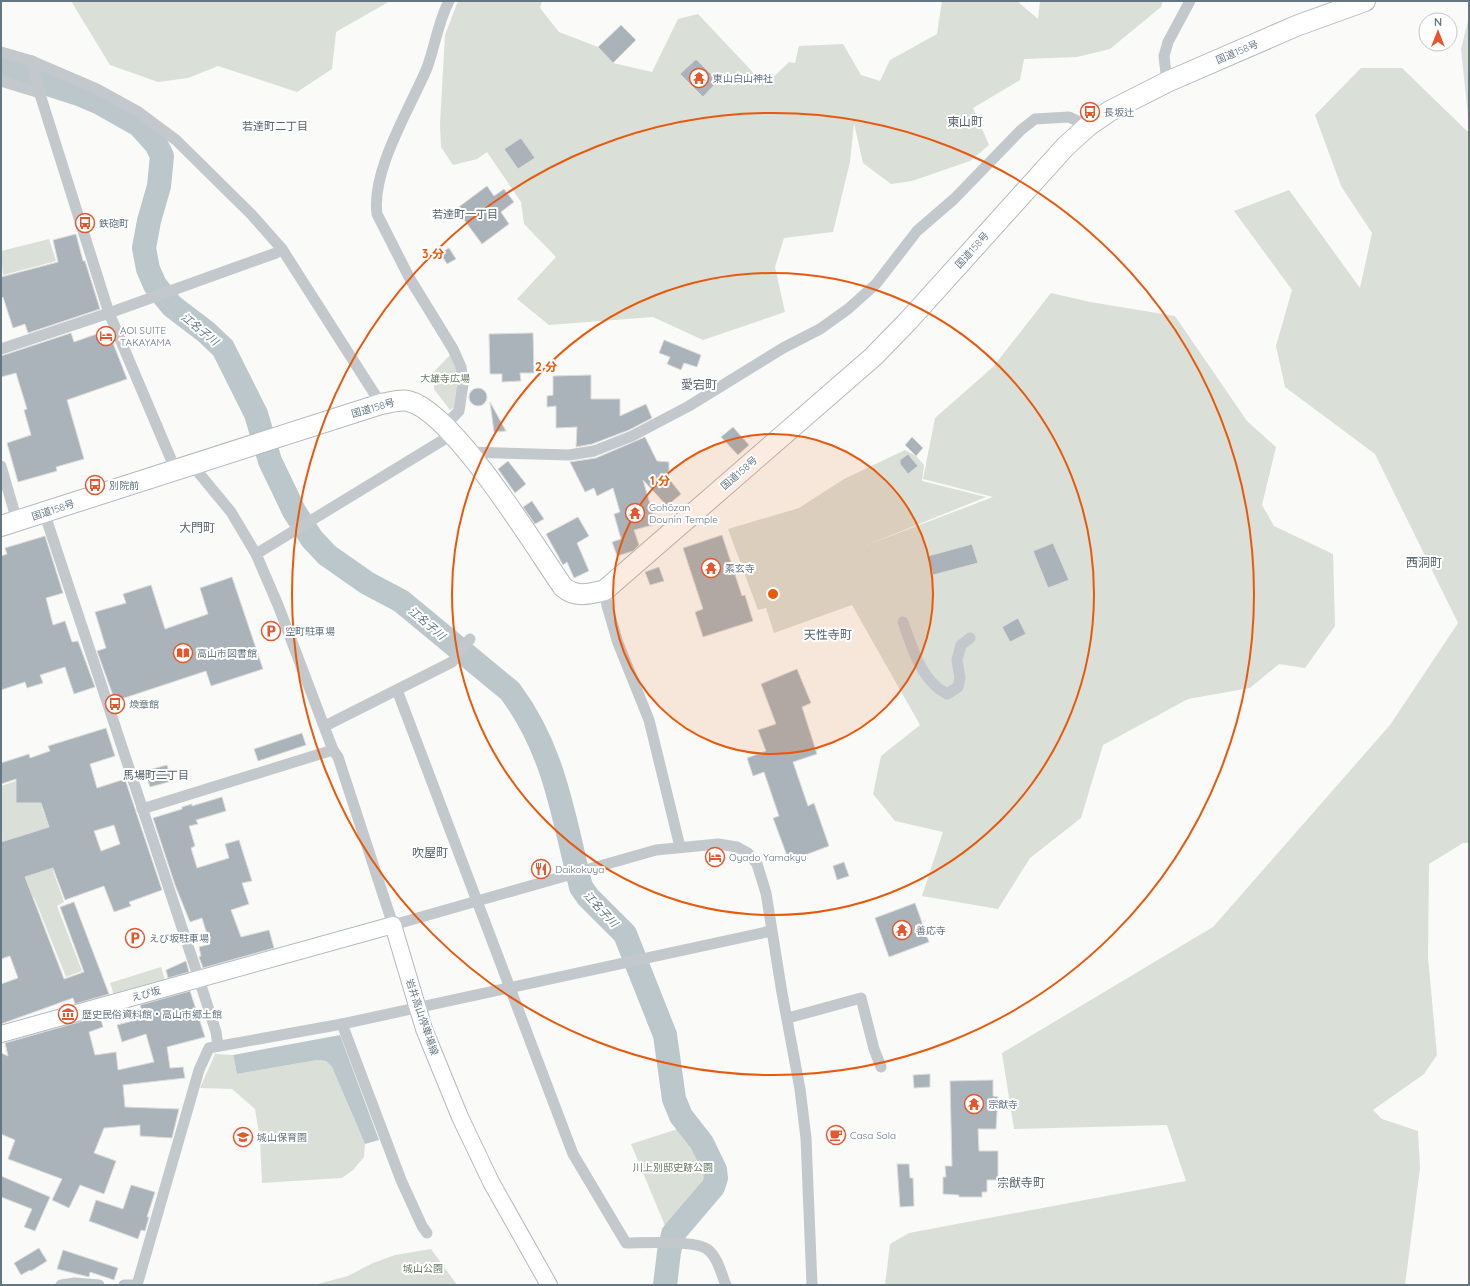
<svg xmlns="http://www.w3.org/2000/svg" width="1470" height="1286" viewBox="0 0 1470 1286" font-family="Quicksand,'Noto Sans JP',sans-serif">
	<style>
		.green { fill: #dadfd7 }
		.water { fill: #bbc7cb }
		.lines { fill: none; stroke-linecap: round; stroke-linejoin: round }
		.river { stroke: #bbc7cb; stroke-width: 24 }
		.building { fill: #aab3b9; stroke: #dcdcda; fill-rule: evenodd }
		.secondary-casing { stroke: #b3babf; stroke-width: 18 }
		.highway-casing { stroke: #b4b9bd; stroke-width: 22 }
		.street { stroke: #c3c8cc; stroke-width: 11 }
		.secondary { stroke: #fff; stroke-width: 16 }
		.highway { stroke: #fff; stroke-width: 20 }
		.ring { fill: none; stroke: #e8590c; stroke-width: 2 }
		.labels { text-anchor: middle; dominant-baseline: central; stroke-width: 4; stroke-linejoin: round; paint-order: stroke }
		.street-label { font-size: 10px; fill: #657683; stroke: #fff }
		.poi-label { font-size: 10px; fill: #657683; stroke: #fff; text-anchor: start }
		.park-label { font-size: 10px; fill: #687a64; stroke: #fff }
		.neighbourhood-label { font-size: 11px; fill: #57646e; stroke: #fff }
		.water-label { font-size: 11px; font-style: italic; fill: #60757c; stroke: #fff }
		.quarter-label { font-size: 12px; fill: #57646e; stroke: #fff }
		.centre { fill: #e8590c; stroke: #fff; stroke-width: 2 }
		.ring-label { font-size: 12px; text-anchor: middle; font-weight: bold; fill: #e8590c; stroke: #fff; stroke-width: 4; stroke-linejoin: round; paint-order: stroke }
	</style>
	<rect width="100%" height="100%" fill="#fafaf8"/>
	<!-- green -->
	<g class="green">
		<polygon points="71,1 390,1 336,32 332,69 297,92 218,66 188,78 158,82 110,65"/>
		<polygon points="458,1 542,1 540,8 559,32 598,47 613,63 652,72 678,19 698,14 765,85 789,62 795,63 799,46 843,44 861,75 880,81 890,60 937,34 942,1 1017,1 1038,19 1040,1 1163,1 1161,7 1110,49 1077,57 1024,59 1020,80 973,108 989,145 970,161 912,181 891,184 863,163 854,123 850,162 833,232 784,238 775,267 785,312 703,340 653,317 549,325 517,299 556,257 524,224 521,202 487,152 477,159 453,165 441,147 440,124 445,35"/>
		<polygon points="1469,17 1469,125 1461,49"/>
		<polygon points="1361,68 1402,68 1469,133 1469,843 1463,843 1429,864 1428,957 1437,1055 1424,1074 1373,1110 1382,1119 1418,1131 1420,1168 1405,1285 885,1285 890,1244 909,1233 1186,1181 1167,1125 1014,1129 1002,1053 1213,927 1390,725 1458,623 1375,454 1285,387 1276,346 1292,290 1234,211 1289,190 1360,288 1372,233 1341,186 1315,115"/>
		<polygon points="49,239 56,261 3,275 1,251"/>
		<polygon points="1051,293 1090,302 1175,316 1247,421 1276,447 1262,505 1274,526 1333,554 1335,626 1305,668 1279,664 1250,688 1188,699 1103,745 1081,818 1030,858 998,909 922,896 943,832 895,821 873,794 881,756 920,725 852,605 774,633 766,608 758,610 728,529 799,508 844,479 905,450 916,456 924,465 922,481 986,497 867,545 993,497 923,479 935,418 993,367"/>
		<polygon points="450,355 457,371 457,396 455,407 450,410 434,389 434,383 428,378"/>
		<polygon points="55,768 52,805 42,809 65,867 53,871 64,902 57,906 82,971 66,977 34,897 15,904 1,868 1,786"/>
		<polygon points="161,967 165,980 114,995 110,983"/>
		<polygon points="215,1054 233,1055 237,1074 317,1060 326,1061 332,1067 365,1144 364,1157 353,1170 342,1178 262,1183 260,1139 255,1109 232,1089 200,1088"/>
		<polygon points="681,1128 701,1155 705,1174 701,1183 666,1228 631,1144"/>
		<polygon points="431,1249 457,1285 314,1285 348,1276 373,1263 395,1255"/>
	</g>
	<!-- water -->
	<polygon class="water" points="340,1035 379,1140 365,1144 332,1067 326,1061 317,1060 237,1074 233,1055"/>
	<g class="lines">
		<!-- river -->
		<path class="river" d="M 1,69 L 79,94 L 100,103 L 139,125 L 156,144 L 162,156 L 159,186 L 149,221 L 144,248 L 148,269 L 155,285 L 172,306 L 206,332 L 223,348 L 256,414 L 270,461 L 294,511 L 312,539 L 327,555 L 367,583 L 401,601 L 510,691 C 555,751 563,816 581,887 L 588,897 L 625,934 L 665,1035 L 674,1099 L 681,1116 L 702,1143 L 715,1170 L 716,1178 L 713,1187 L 673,1234 L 669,1252 L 665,1285"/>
	</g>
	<!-- building -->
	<g class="building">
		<polygon points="621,25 636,40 613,63 598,47"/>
		<polygon points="696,59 718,81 703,97 680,74"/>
		<polygon points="521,138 535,158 518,169 504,149"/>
		<polygon points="487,186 494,196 504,189 514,202 501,212 509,224 482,244 456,209"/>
		<polygon points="76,234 83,261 85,261 100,309 28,333 25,324 13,328 3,297 1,298 1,277 58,262 53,240"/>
		<polygon points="449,248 456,259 447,264 440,253"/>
		<polygon points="108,330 127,379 67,400 84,459 56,467 57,471 18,482 7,443 31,435 24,410 27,409 16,373 1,377 1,356 71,333 74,342"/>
		<polygon points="533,333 534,373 520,373 521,381 502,382 502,374 490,374 489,334"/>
		<polygon points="664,340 701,355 697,367 684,363 681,370 667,364 670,357 659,353"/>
		<polygon points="591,375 591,399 620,399 620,416 646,404 652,418 629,430 592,444 576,447 577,427 556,428 556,406 547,407 547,396 553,395 553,376"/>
		<circle cx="478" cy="397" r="9"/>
		<polygon points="490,402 506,431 494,432"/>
		<polygon points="733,427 749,445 738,455 721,437"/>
		<polygon points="645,437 657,461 669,462 669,479 681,494 667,506 643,480 656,524 634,530 639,545 633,551 617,556 612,542 621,539 614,514 620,512 613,488 597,496 594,488 585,492 570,462 596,458"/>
		<polygon points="912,437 923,448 916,456 905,445"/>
		<polygon points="908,454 918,466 908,474 900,464 900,460"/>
		<polygon points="508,461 526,484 515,493 498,469"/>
		<polygon points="532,501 544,519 535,524 523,507"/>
		<polygon points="578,517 589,536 577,543 589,571 574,578 567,562 563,565 546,534"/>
		<polygon points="722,535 742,596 745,595 753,621 703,637 695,612 703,609 683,548"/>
		<polygon points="45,536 63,593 46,598 53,625 65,621 72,642 78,641 95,687 74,694 65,667 40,675 43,683 27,688 25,682 1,690 1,556 7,554 5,548"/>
		<polygon points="1053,543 1069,580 1048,588 1033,551"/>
		<polygon points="972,544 978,563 933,575 928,556"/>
		<polygon points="659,567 664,581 650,585 645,572"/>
		<polygon points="232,577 263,669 211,686 206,671 115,701 97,651 106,648 95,612 126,603 123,594 151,585 165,629 208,614 200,588"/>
		<polygon points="1018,618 1026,634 1010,642 1002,627"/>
		<polygon points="797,669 811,703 802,707 817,754 793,762 808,806 814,803 829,846 789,861 773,818 779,816 764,772 753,776 747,758 766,751 758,730 776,724 761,684"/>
		<path d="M 106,728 L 115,756 L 90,764 L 97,788 L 125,779 L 162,890 L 129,902 L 131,906 L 114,912 L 104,886 L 65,900 L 53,868 L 25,877 L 64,979 L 84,972 L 60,907 L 74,902 L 109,994 L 75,1004 L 73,998 L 1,1024 L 1,984 L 18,978 L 10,956 L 1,959 L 1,842 L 49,827 L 41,803 L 16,803 L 16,779 L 1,784 L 1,763 L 29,754 L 30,758 L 50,751 L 48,746 ZM 114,825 L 120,844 L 101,851 L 94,831 Z"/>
		<polygon points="302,733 306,745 258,761 254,749"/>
		<polygon points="167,765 172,781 150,787 145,771"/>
		<polygon points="222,797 226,811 196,820 198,824 189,826 195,846 191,848 197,868 229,858 225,844 239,840 252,881 242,883 249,904 231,910 241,937 269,930 274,948 203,968 199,957 201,956 199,947 210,944 202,918 190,922 175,885 153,818 182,809 182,807 192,804 192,806"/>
		<polygon points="844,862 849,876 837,880 833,866"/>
		<polygon points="915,903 929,942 889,957 875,918"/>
		<polygon points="186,961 189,972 168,978 166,970"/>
		<polygon points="190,991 205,1037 167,1047 170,1068 183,1067 185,1078 123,1085 125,1107 179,1109 172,1138 140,1136 140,1125 104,1128 94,1153 116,1161 104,1194 80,1185 69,1208 52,1200 62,1179 8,1159 15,1140 1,1134 1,1053 8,1056 5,1043 100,1016 103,1027 89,1032 95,1055 116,1052 118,1070 154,1062 146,1034 122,1042 117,1025 144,1018 140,1005"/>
		<polygon points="930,1074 930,1087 914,1088 913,1075"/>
		<polygon points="993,1080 993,1096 998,1097 996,1129 978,1129 979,1151 998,1151 998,1180 987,1180 987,1192 982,1192 982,1197 959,1197 959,1195 943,1194 943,1177 946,1177 945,1166 952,1166 950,1081"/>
		<polygon points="897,1164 909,1164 910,1178 913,1178 914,1206 900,1207"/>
		<polygon points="1,1176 50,1197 35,1231 24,1227 32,1209 1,1197"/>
		<polygon points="131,1185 155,1192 147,1217 149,1217 145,1231 141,1230 138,1239 89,1221 96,1200 123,1209"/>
		<polygon points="39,1248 47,1261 31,1271 30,1270 21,1275 14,1263"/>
		<polygon points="63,1250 118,1268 114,1280 90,1272 89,1277 57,1269"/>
	</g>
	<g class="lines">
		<defs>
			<polyline id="secondary" points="1,1034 393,925 424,1029 460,1117 491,1182 549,1285"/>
			<path id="highway" d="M 1,526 L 381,404 C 390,403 399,399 408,401 C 453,411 535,547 563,587 C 576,598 589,594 605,590 L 873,357 L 909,320 L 1065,147 L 1088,126 L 1110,111 L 1167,82 L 1296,26 L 1365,1"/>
		</defs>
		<!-- secondary casing -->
		<use href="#secondary" class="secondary-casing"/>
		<!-- highway casing -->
		<use href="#highway" class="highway-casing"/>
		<!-- street -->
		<g class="street">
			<polyline points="1,52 32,61 97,89 137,111 176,140 251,214 282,249 381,404"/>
			<polyline points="32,61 38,88 109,313 176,471"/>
			<polyline points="1,81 40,93"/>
			<polyline points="1167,82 1164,56 1168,42 1190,1"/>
			<polyline points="1,349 109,313 276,253 282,249"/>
			<path d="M 445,425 L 459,411 L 463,384 L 461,367 L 453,349 L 410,279 L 377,214 C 371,171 410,108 427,68 C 435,46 438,22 449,1"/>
			<polyline points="468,452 569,455 594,451 632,436 689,406 783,348 820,329 848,309 876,284 917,231 954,199 1021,130 1035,119 1069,117 1088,126"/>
			<polyline points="1,466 17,521"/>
			<polyline points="193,466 231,512 256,554 278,605 333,750 338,757 393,925 656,850 718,844 737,847 748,853 757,864 766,893 782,993 800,1089 806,1138 812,1285"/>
			<polyline points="44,512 199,979 216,1032 218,1046"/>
			<polyline points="256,554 453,434"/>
			<polyline points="605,590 607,606 618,643 649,720 680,847"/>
			<path d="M 903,622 C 912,647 921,681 947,694 L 958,687 L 960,678 L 957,660 L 961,645 L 970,638"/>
			<path d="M 397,690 L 573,1154 L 626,1243 C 644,1243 694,1240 707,1249 C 718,1257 721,1274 726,1285"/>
			<polyline points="325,726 452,662 470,639"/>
			<polyline points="142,809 333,750"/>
			<polyline points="788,1018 861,998 874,1049 881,1067"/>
			<polyline points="342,1024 401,1180 422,1226 427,1233"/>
			<polyline points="61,1285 75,1283 99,1285"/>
			<polyline points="124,1285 137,1285"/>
			<polyline points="137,1285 199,1070 209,1048 342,1024 771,931"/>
		</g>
		<!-- secondary -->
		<use href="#secondary" class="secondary"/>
		<!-- highway -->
		<use href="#highway" class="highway"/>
	</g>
	<!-- distance rings -->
	<circle cx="773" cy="594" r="160" fill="#e8590c" fill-opacity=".12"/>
	<g class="ring">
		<circle cx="773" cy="594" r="160"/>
		<circle cx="773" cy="594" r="321"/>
		<circle cx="773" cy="594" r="481"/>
	</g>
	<!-- icons -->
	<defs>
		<symbol id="temple-ring" viewBox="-11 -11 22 22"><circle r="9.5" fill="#fff" stroke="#e4572e" stroke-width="1.5"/><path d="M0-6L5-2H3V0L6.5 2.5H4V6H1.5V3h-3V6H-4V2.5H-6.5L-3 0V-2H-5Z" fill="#e4572e"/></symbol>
		<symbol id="bus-ring" viewBox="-11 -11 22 22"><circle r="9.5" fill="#fff" stroke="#e4572e" stroke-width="1.5"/><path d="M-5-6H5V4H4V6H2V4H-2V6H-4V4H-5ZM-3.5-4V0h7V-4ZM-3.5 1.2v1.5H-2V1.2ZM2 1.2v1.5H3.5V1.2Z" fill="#e4572e"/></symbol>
		<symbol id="hotel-ring" viewBox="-11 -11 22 22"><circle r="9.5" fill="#fff" stroke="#e4572e" stroke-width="1.5"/><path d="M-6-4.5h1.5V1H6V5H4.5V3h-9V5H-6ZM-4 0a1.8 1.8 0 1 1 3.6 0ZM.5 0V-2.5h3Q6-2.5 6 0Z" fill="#e4572e"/></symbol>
		<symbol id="parking-ring" viewBox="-11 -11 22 22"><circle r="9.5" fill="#fff" stroke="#e4572e" stroke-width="1.5"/><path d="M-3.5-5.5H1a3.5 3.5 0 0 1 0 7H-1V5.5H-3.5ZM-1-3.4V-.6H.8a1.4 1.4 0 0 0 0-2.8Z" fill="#e4572e"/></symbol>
		<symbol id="library-ring" viewBox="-11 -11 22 22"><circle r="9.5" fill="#fff" stroke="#e4572e" stroke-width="1.5"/><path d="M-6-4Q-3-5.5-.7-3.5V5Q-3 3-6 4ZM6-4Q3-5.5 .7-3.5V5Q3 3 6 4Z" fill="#e4572e"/></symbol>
		<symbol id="restaurant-ring" viewBox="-11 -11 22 22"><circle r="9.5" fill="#fff" stroke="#e4572e" stroke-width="1.5"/><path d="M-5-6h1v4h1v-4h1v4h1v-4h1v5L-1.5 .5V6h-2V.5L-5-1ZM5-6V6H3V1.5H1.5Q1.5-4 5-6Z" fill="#e4572e"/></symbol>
		<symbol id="museum-ring" viewBox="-11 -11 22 22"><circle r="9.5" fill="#fff" stroke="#e4572e" stroke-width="1.5"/><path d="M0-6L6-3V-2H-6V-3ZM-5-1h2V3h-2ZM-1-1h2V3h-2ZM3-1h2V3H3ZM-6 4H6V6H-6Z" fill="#e4572e"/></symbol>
		<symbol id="cafe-ring" viewBox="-11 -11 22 22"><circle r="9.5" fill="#fff" stroke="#e4572e" stroke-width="1.5"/><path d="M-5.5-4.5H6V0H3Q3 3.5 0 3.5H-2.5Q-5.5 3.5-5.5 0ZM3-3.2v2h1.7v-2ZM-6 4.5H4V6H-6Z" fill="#e4572e"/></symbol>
		<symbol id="school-ring" viewBox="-11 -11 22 22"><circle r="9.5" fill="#fff" stroke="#e4572e" stroke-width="1.5"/><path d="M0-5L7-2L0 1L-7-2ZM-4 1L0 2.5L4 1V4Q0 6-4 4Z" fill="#e4572e"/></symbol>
	</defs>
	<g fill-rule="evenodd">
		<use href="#temple-ring" x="688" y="67" width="22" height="22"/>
		<use href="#bus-ring" x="1079" y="101" width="22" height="22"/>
		<use href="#bus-ring" x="74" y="212" width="22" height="22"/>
		<use href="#hotel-ring" x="95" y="325" width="22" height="22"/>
		<use href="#bus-ring" x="84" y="474" width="22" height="22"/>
		<use href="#temple-ring" x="624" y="502" width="22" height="22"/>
		<use href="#temple-ring" x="700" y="557" width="22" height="22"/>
		<use href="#parking-ring" x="260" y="620" width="22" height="22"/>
		<use href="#library-ring" x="172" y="642" width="22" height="22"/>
		<use href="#bus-ring" x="104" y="693" width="22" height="22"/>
		<use href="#hotel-ring" x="704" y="846" width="22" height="22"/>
		<use href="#restaurant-ring" x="530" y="858" width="22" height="22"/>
		<use href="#temple-ring" x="891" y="919" width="22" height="22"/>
		<use href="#parking-ring" x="124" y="927" width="22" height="22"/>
		<use href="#museum-ring" x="57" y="1003" width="22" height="22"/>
		<use href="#temple-ring" x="963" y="1093" width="22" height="22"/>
		<use href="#cafe-ring" x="825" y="1124" width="22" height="22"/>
		<use href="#school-ring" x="232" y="1126" width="22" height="22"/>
	</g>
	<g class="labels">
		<!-- street labels -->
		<g class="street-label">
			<text transform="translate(1237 52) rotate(-23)">国道158号</text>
			<text transform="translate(972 250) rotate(-48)">国道158号</text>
			<text transform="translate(373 408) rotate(-16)">国道158号</text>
			<text transform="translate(739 473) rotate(-41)">国道158号</text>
			<text transform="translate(53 510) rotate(-18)">国道158号</text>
			<text transform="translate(146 994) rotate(-15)">えび坂</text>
			<text transform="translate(422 1017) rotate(71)">岩井高山停車場線</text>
		</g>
		<!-- poi labels -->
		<g class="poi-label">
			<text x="713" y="78">東山白山神社</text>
			<text x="1104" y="112">長坂辻</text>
			<text x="99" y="223">鉄砲町</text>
			<text x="120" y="330">AOI SUITE<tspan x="120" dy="12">TAKAYAMA</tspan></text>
			<text x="109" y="485">別院前</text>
			<text x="649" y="507">Gohōzan<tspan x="649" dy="12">Dounin Temple</tspan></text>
			<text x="725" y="568">素玄寺</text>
			<text x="285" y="631">空町駐車場</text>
			<text x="197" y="653">高山市図書館</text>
			<text x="129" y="704">煥章館</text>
			<text x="729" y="857">Oyado Yamakyu</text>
			<text x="555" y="869">Daikokuya</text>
			<text x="916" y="930">善応寺</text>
			<text x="149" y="938">えび坂駐車場</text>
			<text x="82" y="1014">歴史民俗資料館・高山市郷土館</text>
			<text x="988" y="1104">宗猷寺</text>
			<text x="850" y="1135">Casa Sola</text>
			<text x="257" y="1137">城山保育園</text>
		</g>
		<!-- park labels -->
		<g class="park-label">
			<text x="445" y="378">大雄寺広場</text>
			<text x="673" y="1167">川上別邸史跡公園</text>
			<text x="423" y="1268">城山公園</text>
		</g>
		<!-- neighbourhood labels -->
		<g class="neighbourhood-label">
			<text x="275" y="126">若達町二丁目</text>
			<text x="465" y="214">若達町一丁目</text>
			<text x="156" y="775">馬場町二丁目</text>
		</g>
		<!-- water labels -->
		<g class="water-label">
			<text transform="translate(200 329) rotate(39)">江名子川</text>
			<text transform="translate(427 623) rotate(40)">江名子川</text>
			<text transform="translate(601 909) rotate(47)">江名子川</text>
		</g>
		<!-- quarter labels -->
		<g class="quarter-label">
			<text x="965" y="121">東山町</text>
			<text x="699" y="384">愛宕町</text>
			<text x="197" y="527">大門町</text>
			<text x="1424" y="562">西洞町</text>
			<text x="828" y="634">天性寺町</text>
			<text x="430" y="852">吹屋町</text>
			<text x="1021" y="1182">宗猷寺町</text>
		</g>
	</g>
	<circle cx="773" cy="594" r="6" class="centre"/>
	<g class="ring-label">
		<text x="433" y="258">3 分</text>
		<text x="546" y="371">2 分</text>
		<text x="660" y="485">1 分</text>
	</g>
	<!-- border -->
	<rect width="1470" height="1286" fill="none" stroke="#657683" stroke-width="4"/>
	<!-- north arrow -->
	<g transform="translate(1438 32)"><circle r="19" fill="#ffffff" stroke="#c1c8cd"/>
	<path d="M0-3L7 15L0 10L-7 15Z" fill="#e4572e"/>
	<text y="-6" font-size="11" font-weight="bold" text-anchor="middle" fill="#657683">N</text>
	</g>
</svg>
